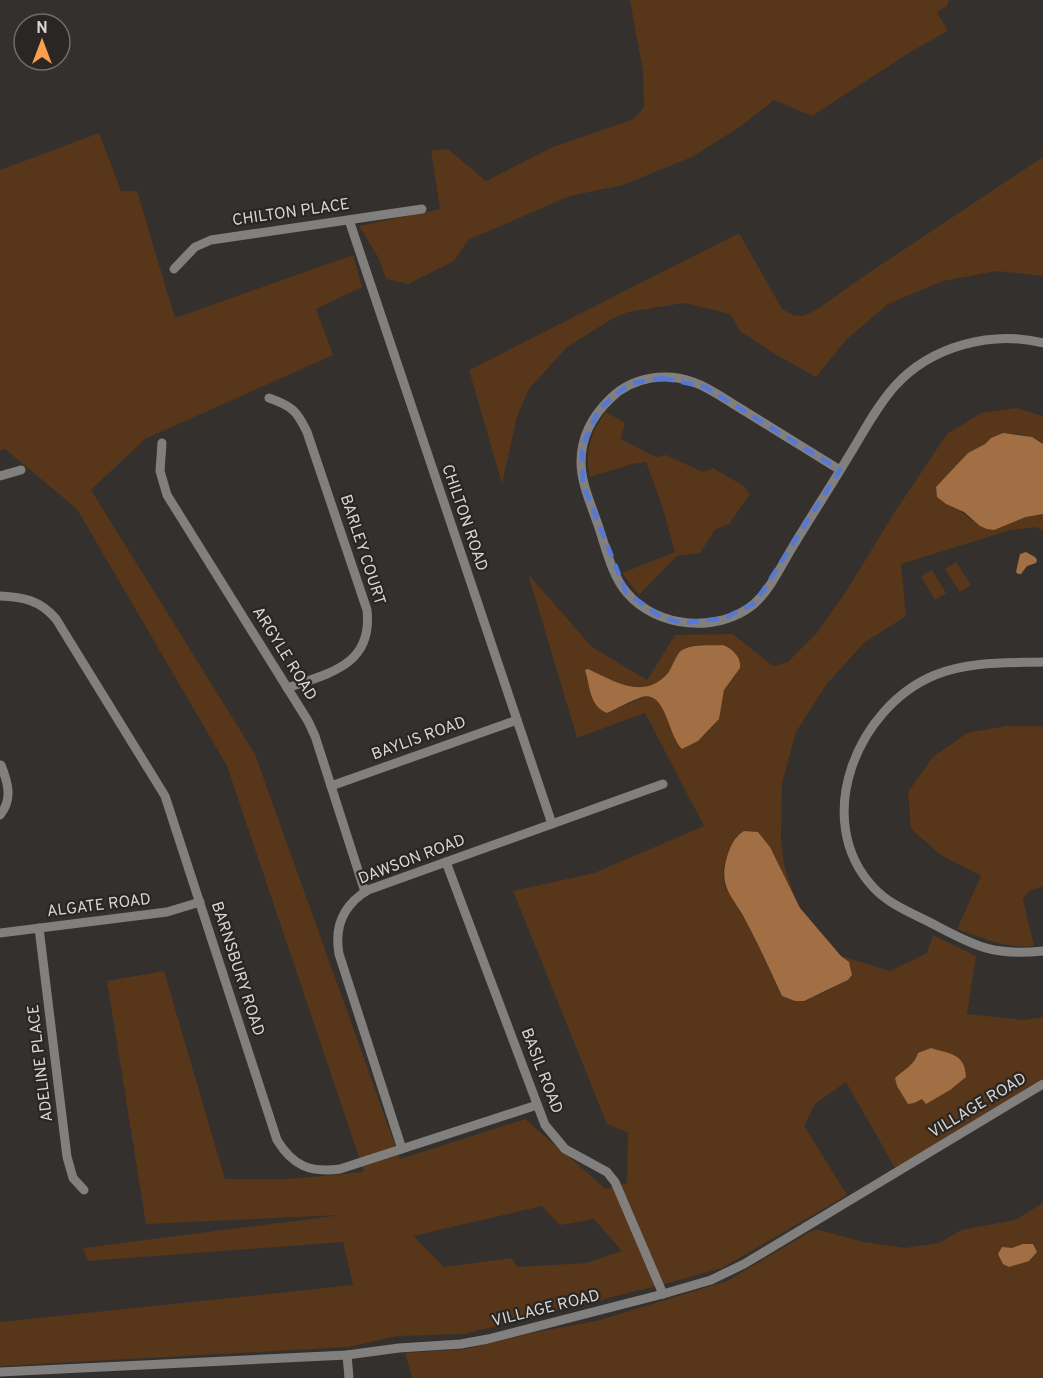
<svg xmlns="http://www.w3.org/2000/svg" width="1043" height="1378" viewBox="0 0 1043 1378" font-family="Overpass,sans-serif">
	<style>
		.green { fill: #57361a; fill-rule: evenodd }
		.water { fill: #a26e43 }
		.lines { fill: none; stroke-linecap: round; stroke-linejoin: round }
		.street { stroke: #82807f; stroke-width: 9 }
		.marked { fill: none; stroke: #5577d7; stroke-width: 4.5; stroke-dasharray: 12 8; stroke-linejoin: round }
		.labels { text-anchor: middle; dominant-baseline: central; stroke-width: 4.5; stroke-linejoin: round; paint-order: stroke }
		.street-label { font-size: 16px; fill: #d8d6d5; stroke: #292624 }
	</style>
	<rect width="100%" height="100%" fill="#33302e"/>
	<!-- green -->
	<g class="green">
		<polygon points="630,0 949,0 947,6 937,12 948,31 912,51 812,116 774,100 741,126 692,157 623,185 570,196 468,240 454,261 408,284 386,279 378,257 359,226 440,209 431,151 448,149 486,181 553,147 634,119 644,107 643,72"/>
		<path d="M 99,133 L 121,191 L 137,191 L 175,318 L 353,255 L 362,287 L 316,309 L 333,355 L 145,439 L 91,490 L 255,754 L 400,1159 L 525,1119 L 606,1189 L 627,1183 L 628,1133 L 607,1124 L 513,891 L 594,873 L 704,826 L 645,713 L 577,738 L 528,574 L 592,647 L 647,680 L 675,635 L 733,634 L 773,666 L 788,662 L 816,634 L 847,590 L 894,513 L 947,434 L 981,413 L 1017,408 L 1043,416 L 1043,444 C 1024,431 1003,430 986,443 C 979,448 972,450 966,456 C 956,466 948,479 936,487 L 936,492 L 941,501 L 958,509 L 973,521 L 1002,527 L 1026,517 L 1043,514 L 1043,531 L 1036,527 L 1011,530 L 901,564 L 906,616 L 864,643 L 826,685 L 796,732 L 782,783 L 781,839 L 784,865 L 795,898 L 770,847 L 758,832 L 737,836 L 729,850 L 724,867 L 723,878 L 726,888 L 747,922 L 782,996 C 807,1004 827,991 848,980 L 851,967 L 841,956 L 890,971 L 927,953 L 933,935 L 976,956 L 967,1014 L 1024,1020 L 1043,1017 L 1043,1079 L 895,1168 L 846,1082 L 815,1104 L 804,1126 L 847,1195 L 722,1268 L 665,1284 L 464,1334 L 398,1336 L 349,1347 L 0,1366 L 0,1322 L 353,1285 L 343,1242 L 88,1261 L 83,1248 L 341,1215 L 146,1224 L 107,981 L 164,971 L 225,1179 L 289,1179 L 364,1172 L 227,766 L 77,509 L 5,449 L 0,451 L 0,170 ZM 723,645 L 740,668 L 724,690 L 719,719 L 698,741 L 652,696 L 644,697 L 613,710 L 589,688 L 589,683 L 585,670 C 602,676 621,687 638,688 C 654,689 668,675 675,662 C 677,658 678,653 682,650 C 693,642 711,646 723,645 ZM 542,1206 L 560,1225 L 594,1219 L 622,1251 L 586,1263 L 518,1267 L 511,1258 L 444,1267 L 413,1236 Z"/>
		<polygon points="1043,157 1043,276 997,271 943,281 888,304 846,340 816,377 780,357 741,332 730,314 684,303 628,312 612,319 567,347 529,389 517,416 502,484 469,370 739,233 782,309 793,315 803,316 816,310 867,274"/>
		<path d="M 606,412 L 625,423 L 621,439 L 656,457 L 666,455 L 703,472 L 713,468 L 744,486 L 750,494 L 729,524 L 715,530 L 700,553 L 677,556 L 639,595 L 622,573 L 675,552 L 662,506 L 646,462 L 632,464 L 590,477 C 584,452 591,431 606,412 Z"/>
		<polygon points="956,562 971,585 960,592 945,569"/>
		<polygon points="932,570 946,593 935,600 921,576"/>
		<path d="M 1006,726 L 1043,726 L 1043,886 L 1029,891 L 1023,899 L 1034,946 C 1006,949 982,938 957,929 L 981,876 L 941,855 L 911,829 L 908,792 L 933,757 L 967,733 Z"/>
		<polygon points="1043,1203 1043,1378 412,1378 405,1353 466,1349 532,1333 600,1320 727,1281 815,1229 864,1242 905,1248 939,1243 961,1230 1015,1220"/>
	</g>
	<!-- water -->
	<g class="water">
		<polygon points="1003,433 1032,437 1043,444 1043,514 1026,517 994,530 987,529 980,526 964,512 946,504 937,497 936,487 968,453 985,444 991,438"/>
		<polygon points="1026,552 1035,557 1037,560 1036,563 1027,566 1021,574 1018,574 1016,572 1020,554"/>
		<path d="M 723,645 C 732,648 742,658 740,668 L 724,690 L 719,719 L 698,741 L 682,749 C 668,736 666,690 642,697 C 630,701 618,708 607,713 C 589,706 590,685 585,670 L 588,669 C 614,681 644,701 668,673 C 673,666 676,654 682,650 C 694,643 711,646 723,645 Z"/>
		<path d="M 744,831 L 758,832 L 770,847 L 800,908 L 841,956 L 849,962 L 852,975 L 848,980 L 804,1001 L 795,1001 L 782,996 C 771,972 760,948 748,925 C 736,898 717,890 727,857 C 730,847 734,837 744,831 Z"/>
		<path d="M 931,1048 C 948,1054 965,1052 966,1077 L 950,1090 L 926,1104 L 922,1099 L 914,1103 L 908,1104 L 897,1086 L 895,1078 C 904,1070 915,1064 918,1053 Z"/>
		<polygon points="1023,1244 1033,1244 1037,1252 1029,1261 1009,1267 1003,1264 998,1254 1002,1247 1012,1248"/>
	</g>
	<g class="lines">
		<!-- street -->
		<g class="street">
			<polyline points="349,220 552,824"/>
			<polyline points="174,269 195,247 211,240 422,209"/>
			<path d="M 269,398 C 292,406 297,411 307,432 L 367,610 C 373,665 330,673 287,688"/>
			<polyline points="162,443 160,471 167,495 308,721 315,736 365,892"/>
			<path d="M 840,470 C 808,450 775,430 743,410 C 727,401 711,388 693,382 C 666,372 632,377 611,398 C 593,415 581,436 581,462 C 581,482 590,502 597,522 C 605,544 611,575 627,593 C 657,628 718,634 754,604 C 770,590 781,566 792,548 C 810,518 829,489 847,459 C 862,435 876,407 895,386 C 931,346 992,330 1043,343"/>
			<polyline points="0,476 21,470"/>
			<path d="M 0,596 C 23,597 40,600 56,619 L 165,796 L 277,1140 C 293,1166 310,1173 340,1169 L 537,1105"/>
			<path d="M 1043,662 C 1007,663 969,661 935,675 C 857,707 811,820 873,887 C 889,905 914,914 935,925 C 976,947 995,956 1043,951"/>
			<polyline points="331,786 517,720"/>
			<path d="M 0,815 C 13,799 8,783 1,765"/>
			<polyline points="446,862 545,1125 565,1149 607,1172 615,1182 663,1294"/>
			<polyline points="39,928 67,1157 73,1178 84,1190"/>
			<polyline points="0,933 167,912 200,902"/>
			<path d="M 402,1149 L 339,954 C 334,926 343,905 368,890 L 663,784"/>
			<polyline points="347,1355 349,1378"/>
			<polyline points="0,1372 347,1355 399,1348 461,1344 488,1339 663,1294 711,1280 744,1264 1043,1084"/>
		</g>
	</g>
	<!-- marked area -->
	<path class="marked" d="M 662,378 L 705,387 L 840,470 L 755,603 L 725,618 L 683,623 L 661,617 L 626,592 L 583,484 L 582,447 L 599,409 L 629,384 Z"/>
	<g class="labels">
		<!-- street labels -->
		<g class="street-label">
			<text transform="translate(291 213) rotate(-8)">CHILTON PLACE</text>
			<text transform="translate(464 518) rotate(71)">CHILTON ROAD</text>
			<text transform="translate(362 550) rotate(72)">BARLEY COURT</text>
			<text transform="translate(284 654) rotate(58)">ARGYLE ROAD</text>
			<text transform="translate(419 739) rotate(-20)">BAYLIS ROAD</text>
			<text transform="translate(412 860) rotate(-21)">DAWSON ROAD</text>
			<text transform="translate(99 906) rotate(-7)">ALGATE ROAD</text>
			<text transform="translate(237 969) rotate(72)">BARNSBURY ROAD</text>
			<text transform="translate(41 1063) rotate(-97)">ADELINE PLACE</text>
			<text transform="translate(541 1071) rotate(69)">BASIL ROAD</text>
			<text transform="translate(978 1106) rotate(-31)">VILLAGE ROAD</text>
			<text transform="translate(546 1309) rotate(-14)">VILLAGE ROAD</text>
		</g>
	</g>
	<!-- north arrow -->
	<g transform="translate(42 42)"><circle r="28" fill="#292624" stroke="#6f6c6b" stroke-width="1.5"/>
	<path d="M0-4.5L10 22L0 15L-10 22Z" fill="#fa9f4f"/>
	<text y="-9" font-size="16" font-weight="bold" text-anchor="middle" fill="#d8d6d5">N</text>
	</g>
</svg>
